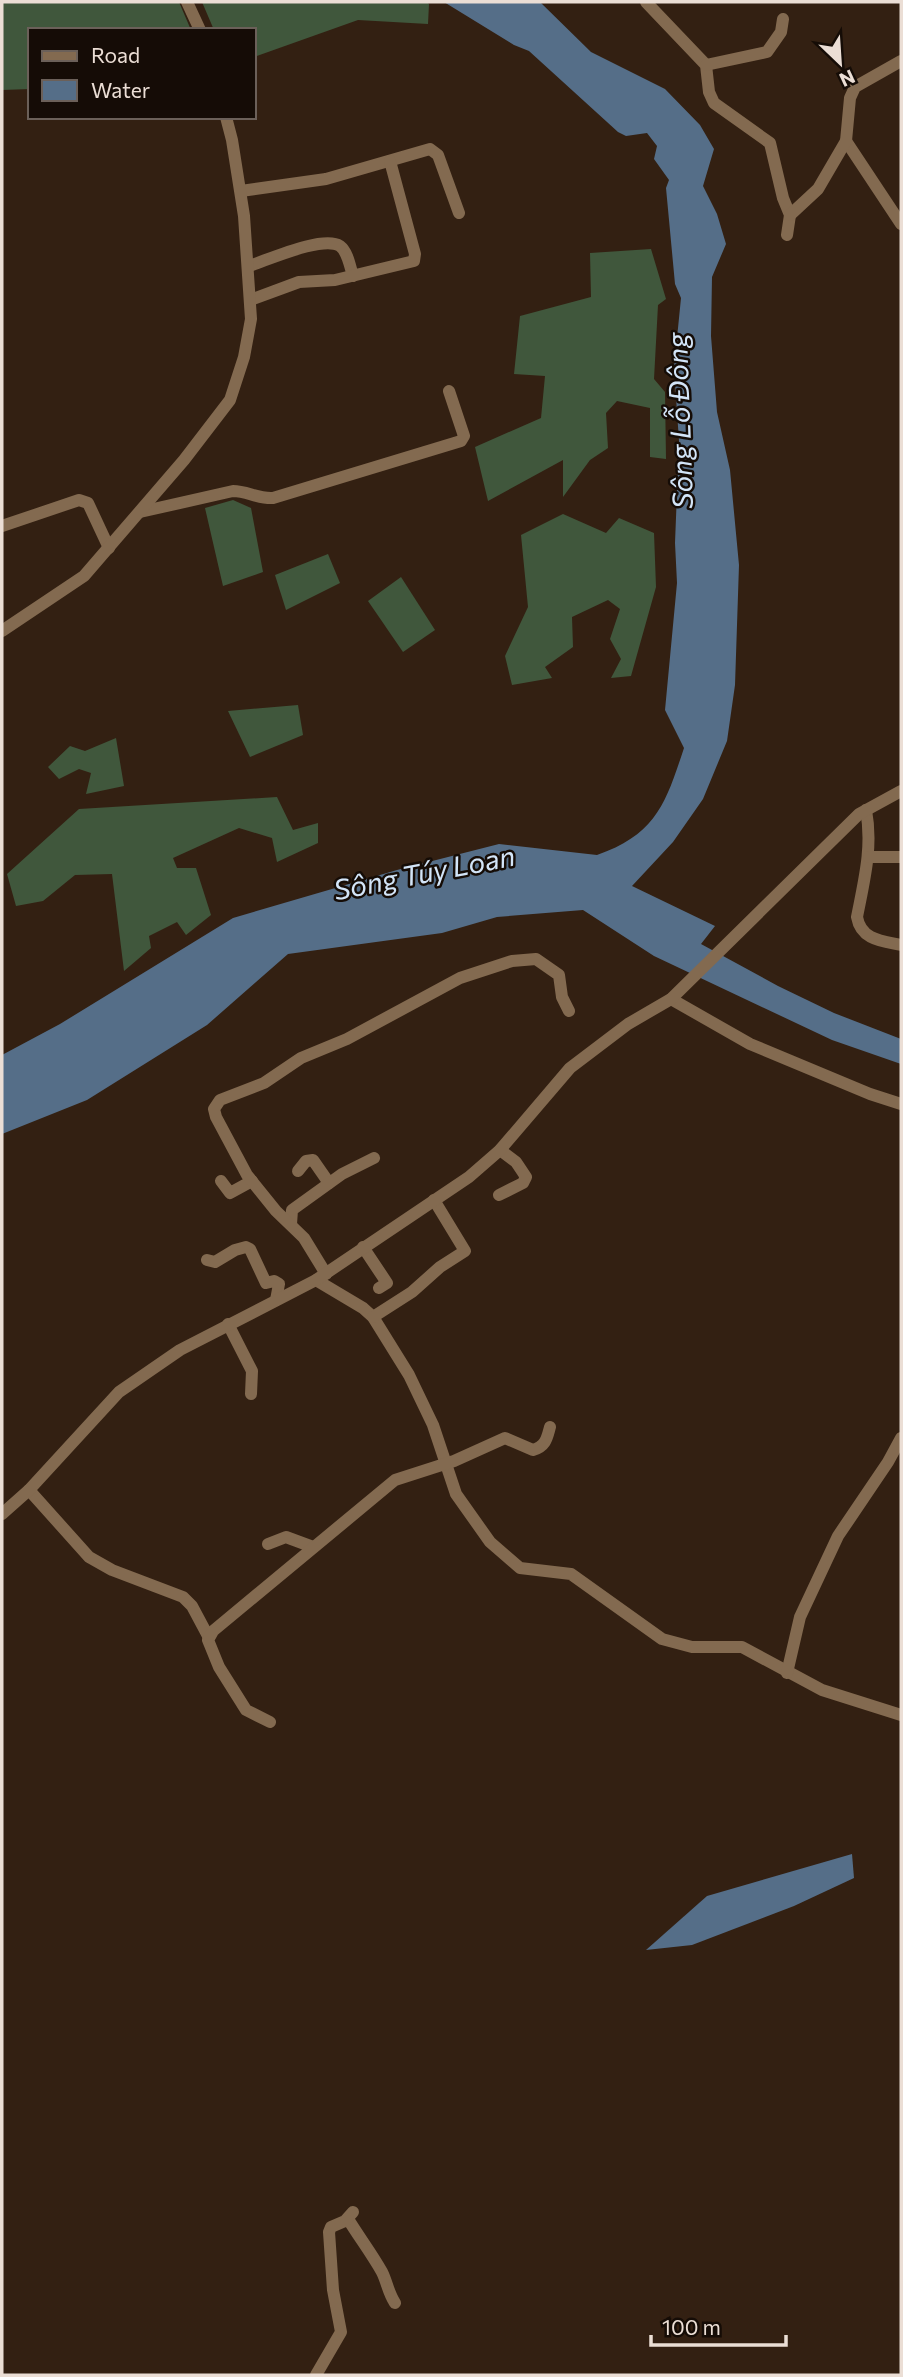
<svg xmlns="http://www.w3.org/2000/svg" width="903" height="2377" viewBox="0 0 903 2377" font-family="Commissioner,sans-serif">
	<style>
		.forest { fill: #40573c }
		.water { fill: #556e88 }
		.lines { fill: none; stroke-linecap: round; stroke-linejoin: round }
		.minor { stroke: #836a50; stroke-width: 12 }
		.labels { text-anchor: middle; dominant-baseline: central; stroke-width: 5; stroke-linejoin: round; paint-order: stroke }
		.water-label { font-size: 28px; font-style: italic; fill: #d3e5f8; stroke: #150c06 }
	</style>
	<rect width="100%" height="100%" fill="#332012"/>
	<!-- forest -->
	<g class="forest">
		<polygon points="2,2 179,2 191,30 30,30 30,89 2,90"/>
		<polygon points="202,2 427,2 429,4 428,24 358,20 254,57 254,30 214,30"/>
		<polygon points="651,249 666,299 658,305 654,379 665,392 666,459 650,457 650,408 617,401 606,413 608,448 590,460 563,497 563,460 488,501 475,447 541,418 545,376 514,374 520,316 591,297 590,253"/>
		<polygon points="233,500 251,508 263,572 223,586 205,508"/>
		<polygon points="563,514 606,533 619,518 654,533 656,587 631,676 611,678 621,659 610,639 620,609 608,600 572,617 573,647 545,667 552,678 512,685 505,656 528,607 521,535"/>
		<polygon points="328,554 340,583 286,610 275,575"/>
		<polygon points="401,577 435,630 403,652 368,601"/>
		<polygon points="298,705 303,735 250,757 228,711"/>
		<polygon points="116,738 124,786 86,794 91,773 79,769 59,779 48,767 70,746 85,751"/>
		<polygon points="277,797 293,830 318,823 318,843 277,862 272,838 239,828 173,858 177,868 196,868 211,915 186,935 177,922 149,936 151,948 124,971 112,874 75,875 43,901 16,906 7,874 79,809"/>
	</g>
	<!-- water -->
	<g class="water">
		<path d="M 444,2 L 540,2 L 591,52 L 665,89 L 700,125 L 714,149 L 703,186 L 717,214 L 726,244 L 712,277 L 711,336 L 717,412 L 730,470 L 739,565 L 735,685 L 727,741 L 703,799 L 673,842 L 632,886 L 715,926 L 701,944 L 778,986 L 834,1013 L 901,1039 L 901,1064 L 832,1040 L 654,956 L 583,910 L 497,917 L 442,933 L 288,954 L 207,1025 L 87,1100 L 2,1134 L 2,1055 L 60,1024 L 233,918 L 397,870 L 499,844 L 597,855 C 657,834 666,802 684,748 L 665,710 L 677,583 L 675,543 L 679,441 L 674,368 L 681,298 L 675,284 L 666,188 L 669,180 L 654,159 L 657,146 L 647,133 L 626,136 L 618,132 L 529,51 L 514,45 Z"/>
		<polygon points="852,1854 854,1878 794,1906 692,1945 646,1950 707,1896"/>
	</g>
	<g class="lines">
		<!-- minor -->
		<g class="minor">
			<polyline points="187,2 200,30"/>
			<polyline points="646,2 706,65 709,92 714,103 770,143 783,198 790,215 787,235"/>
			<polyline points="706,65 767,52 781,32 783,19"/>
			<polyline points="846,141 901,224"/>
			<polyline points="241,191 326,179 430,149 438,155 459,213"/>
			<polyline points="790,215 818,189 846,141 850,98 855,87 901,61"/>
			<path d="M 249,266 C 268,260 323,235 340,246 C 348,252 350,267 353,276"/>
			<polyline points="250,300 299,282 335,280 414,261 415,254 390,161"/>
			<path d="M 140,512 L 233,491 C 247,491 258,499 273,498 L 461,441 L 464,436 L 449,391"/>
			<polyline points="2,526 79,500 88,503 109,548"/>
			<polyline points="2,631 84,576 184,460 230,400 244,357 251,319 244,216 232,140 226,117"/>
			<path d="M 866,810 C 873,847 864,881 857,917 C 861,940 882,941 901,945"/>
			<polyline points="869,857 901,857"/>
			<polyline points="671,999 750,1044 870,1094 901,1104"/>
			<polyline points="298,1171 306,1161 313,1160 329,1183"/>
			<polyline points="221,1181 230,1193 252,1181"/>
			<polyline points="499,1195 523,1183 526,1177 516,1162 500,1150"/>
			<polyline points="291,1224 292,1210 342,1174 374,1158"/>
			<polyline points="363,1247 387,1283 379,1288"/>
			<polyline points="207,1260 215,1262 235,1250 246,1247 250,1249 265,1281 266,1283 274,1281 279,1284 276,1300"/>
			<polyline points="326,1274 304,1238 276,1211 247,1175 216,1117 214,1109 220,1100 264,1083 301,1058 347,1039 460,978 512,961 536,959 559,975 562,997 569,1011"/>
			<polyline points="316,1280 363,1308 373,1317 409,1375 433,1425 456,1494 490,1542 520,1568 571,1574 662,1639 692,1647 742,1647 822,1690 901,1715"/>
			<polyline points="373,1317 412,1292 440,1267 465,1251 434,1200"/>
			<polyline points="228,1324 252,1371 251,1394"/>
			<polyline points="29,1490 89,1557 112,1570 183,1597 192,1606 208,1636"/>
			<polyline points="2,1514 29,1490 119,1392 180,1350 316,1280 469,1177 500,1150 570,1068 628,1024 671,999 859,814 901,791"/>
			<polyline points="268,1544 286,1537 313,1547"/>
			<polyline points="787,1673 800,1617 838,1536 888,1462 901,1438"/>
			<path d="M 270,1722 L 246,1710 L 219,1667 L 208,1640 L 213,1631 L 395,1480 L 454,1461 L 505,1438 L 533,1450 C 546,1446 547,1438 550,1427"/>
			<path d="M 348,2219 C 359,2237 372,2254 382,2272 C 387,2282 388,2292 395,2303"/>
			<polyline points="316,2375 341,2332 333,2290 329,2232 331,2227 345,2221 353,2212"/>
		</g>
	</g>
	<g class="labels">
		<!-- water labels -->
		<g class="water-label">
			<text transform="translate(679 421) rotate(-92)">Sông Lỗ Đông</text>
			<text transform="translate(424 872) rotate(-11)">Sông Túy Loan</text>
		</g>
	</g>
	<!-- border -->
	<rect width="903" height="2377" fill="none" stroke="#ebded5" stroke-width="7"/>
	<!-- legend -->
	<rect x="28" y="28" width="228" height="91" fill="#150c06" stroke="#6b6059" stroke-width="2"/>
	<rect x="42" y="51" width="35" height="10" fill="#836a50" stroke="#6b6059" stroke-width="2"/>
	<text x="91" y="63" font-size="21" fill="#ebded5">Road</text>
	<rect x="42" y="80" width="35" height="21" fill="#556e88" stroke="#6b6059" stroke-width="2"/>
	<text x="91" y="98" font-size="21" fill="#ebded5">Water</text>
	<!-- north arrow -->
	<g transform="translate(840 63) rotate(155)" stroke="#150c06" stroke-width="5" paint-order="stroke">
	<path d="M0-5L12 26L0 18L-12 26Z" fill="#ebded5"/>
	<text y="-10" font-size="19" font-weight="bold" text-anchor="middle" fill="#ebded5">N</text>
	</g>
	<!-- scale -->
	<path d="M651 2335v10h135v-10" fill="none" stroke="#ebded5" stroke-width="3.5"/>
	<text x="662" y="2335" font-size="21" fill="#ebded5" stroke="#150c06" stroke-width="5" paint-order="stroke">100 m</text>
</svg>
